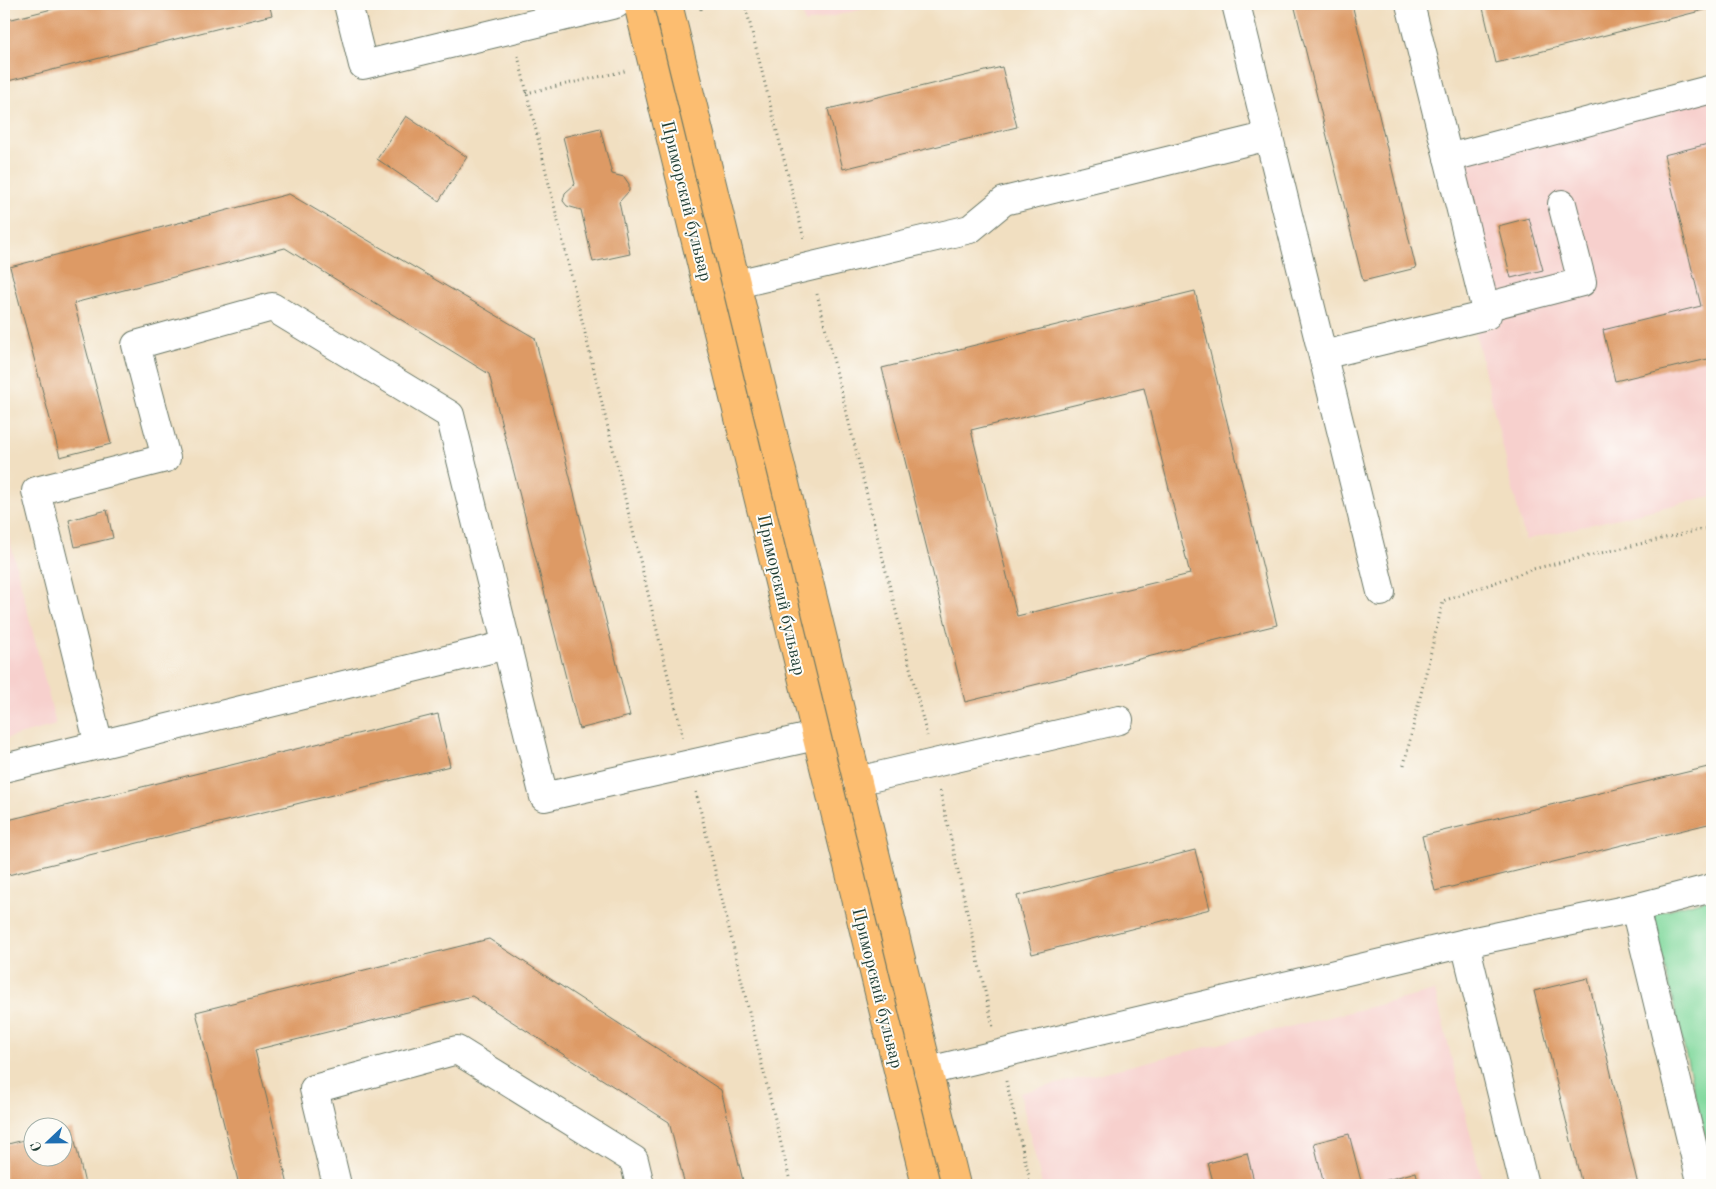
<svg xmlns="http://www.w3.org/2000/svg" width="1716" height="1189" viewBox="0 0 1716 1189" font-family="'Old Standard TT',serif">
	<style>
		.built { fill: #f7d0cd }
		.green { fill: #82d99e; stroke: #508b69 }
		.building { fill: #dd9a65; fill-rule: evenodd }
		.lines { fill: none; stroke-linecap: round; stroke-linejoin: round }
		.minor-casing { stroke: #687665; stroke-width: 30 }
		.major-casing { stroke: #687665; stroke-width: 30 }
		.path { stroke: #687665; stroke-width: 3; stroke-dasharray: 1 4; stroke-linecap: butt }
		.minor { stroke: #fff; stroke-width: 28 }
		.major { stroke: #fcbd6f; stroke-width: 28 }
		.labels { text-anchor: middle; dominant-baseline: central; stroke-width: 4; stroke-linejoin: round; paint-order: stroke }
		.street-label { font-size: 18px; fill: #1f3d34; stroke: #fdfcf7 }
	</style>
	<rect width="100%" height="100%" fill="#fdfcf7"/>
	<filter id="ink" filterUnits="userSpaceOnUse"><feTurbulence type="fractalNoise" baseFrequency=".02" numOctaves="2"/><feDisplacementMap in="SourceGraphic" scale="10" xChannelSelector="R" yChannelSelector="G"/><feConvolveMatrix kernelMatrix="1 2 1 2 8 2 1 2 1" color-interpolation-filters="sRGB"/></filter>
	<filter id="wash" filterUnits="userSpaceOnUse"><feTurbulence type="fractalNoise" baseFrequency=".0096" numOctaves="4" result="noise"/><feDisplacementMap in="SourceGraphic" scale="20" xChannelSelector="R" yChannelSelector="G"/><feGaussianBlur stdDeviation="1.12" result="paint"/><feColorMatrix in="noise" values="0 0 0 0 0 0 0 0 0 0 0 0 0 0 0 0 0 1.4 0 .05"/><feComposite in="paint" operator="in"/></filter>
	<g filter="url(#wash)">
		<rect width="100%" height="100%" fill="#f1dfc1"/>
		<!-- built -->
		<g class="built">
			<polygon points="800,4 884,4 805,23"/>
			<polygon points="1712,81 1712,496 1525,540 1475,331 1499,325 1455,149"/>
			<polygon points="4,517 56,725 4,739"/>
			<polygon points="1435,991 1483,1185 1042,1185 1020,1093"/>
		</g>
		<!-- green -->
		<polygon class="green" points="1712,898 1712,1164 1652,914"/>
		<g id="blocks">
			<!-- building -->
			<g class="building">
				<polygon points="72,4 269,4 272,15 4,82 4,21"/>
				<polygon points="1294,4 1352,4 1416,268 1363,281"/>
				<polygon points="1498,4 1712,4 1712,8 1496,63 1483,8"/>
				<polygon points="1002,67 1017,127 843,169 828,109"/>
				<polygon points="406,116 467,157 439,201 377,159"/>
				<polygon points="600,128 612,174 624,177 629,184 629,191 619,202 630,254 593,262 581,210 567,206 563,201 565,193 575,184 563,137"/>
				<polygon points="1712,143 1712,358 1615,381 1603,330 1701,306 1664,155"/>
				<polygon points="289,194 535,338 630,716 579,729 489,374 285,248 74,303 111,444 60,457 10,267"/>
				<polygon points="1529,218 1543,270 1511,278 1498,226"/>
				<path d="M 1195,291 L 1277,625 L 965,702 L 882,368 ZM 1144,388 L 1190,574 L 1017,616 L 971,430 Z"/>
				<polygon points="107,510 113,538 75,547 69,520"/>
				<polygon points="438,714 450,766 4,876 4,821"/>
				<polygon points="1712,766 1712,823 1435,891 1422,836"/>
				<polygon points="1195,850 1210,909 1032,954 1017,896"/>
				<polygon points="489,939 721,1090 744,1185 685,1185 669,1122 472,996 255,1050 288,1185 239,1185 196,1012"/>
				<polygon points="1588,978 1638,1185 1582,1185 1534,991"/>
				<polygon points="72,1128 85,1184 5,1185 4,1145 32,1138 32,1156 62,1156 62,1131"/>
				<polygon points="1349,1134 1362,1185 1324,1185 1314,1143"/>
				<polygon points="1247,1153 1255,1185 1214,1185 1208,1163"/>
				<polygon points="1416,1172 1419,1185 1369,1185"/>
			</g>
		</g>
	</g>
	<g filter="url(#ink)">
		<use href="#blocks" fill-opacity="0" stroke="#687665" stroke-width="1"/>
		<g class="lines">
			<defs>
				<g id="minor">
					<polyline points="348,4 363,65 616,4"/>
					<polyline points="1236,4 1381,592"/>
					<polyline points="1448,158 1712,89"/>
					<polyline points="736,284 970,229 1004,201 1269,136"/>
					<polyline points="1485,307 1582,282 1562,204"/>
					<polyline points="1323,355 1487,315 1410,4"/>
					<polyline points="99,745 36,491 166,458 136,345 272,307 450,415 544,797 815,736"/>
					<polyline points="4,768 507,645"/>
					<polyline points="857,781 1119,720"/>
					<polyline points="1635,908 1702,1185"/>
					<polyline points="1465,943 1524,1185"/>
					<polyline points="928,1071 1465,943 1635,908 1712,888"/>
					<polyline points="337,1185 314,1089 457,1050 634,1160 640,1185"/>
				</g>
				<g id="major">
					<polyline points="638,4 926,1185"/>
					<polyline points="668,4 956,1185"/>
				</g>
			</defs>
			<!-- minor casing -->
			<use href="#minor" class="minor-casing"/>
			<!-- major casing -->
			<use href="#major" class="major-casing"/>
			<!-- path -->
			<g class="path">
				<polyline points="701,4 701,11"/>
				<polyline points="745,4 804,239"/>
				<polyline points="518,56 683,738"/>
				<polyline points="526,93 625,71"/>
				<polyline points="817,294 927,736"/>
				<polyline points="1404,765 1443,601 1533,569 1712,527"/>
				<polyline points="940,791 993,1027"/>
				<polyline points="696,792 791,1185"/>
				<polyline points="1006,1081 1031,1185"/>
			</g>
			<!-- minor -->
			<use href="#minor" class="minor"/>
			<!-- major -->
			<use href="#major" class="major"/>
		</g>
	</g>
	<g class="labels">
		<!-- street labels -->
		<g class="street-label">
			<text transform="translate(686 201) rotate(76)">Приморский бульвар</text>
			<text transform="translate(781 595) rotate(77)">Приморский бульвар</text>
			<text transform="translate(877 988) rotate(76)">Приморский бульвар</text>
		</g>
	</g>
	<!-- margin -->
	<rect width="1716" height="1189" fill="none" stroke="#fdfcf7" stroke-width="20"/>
	<!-- north arrow -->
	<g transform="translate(48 1142) rotate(248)"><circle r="24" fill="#fdfcf7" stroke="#a4b0a9"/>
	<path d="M0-4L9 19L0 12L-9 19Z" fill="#1f6fb2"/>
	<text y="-8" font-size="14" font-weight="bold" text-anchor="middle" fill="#1f3d34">С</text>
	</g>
</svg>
